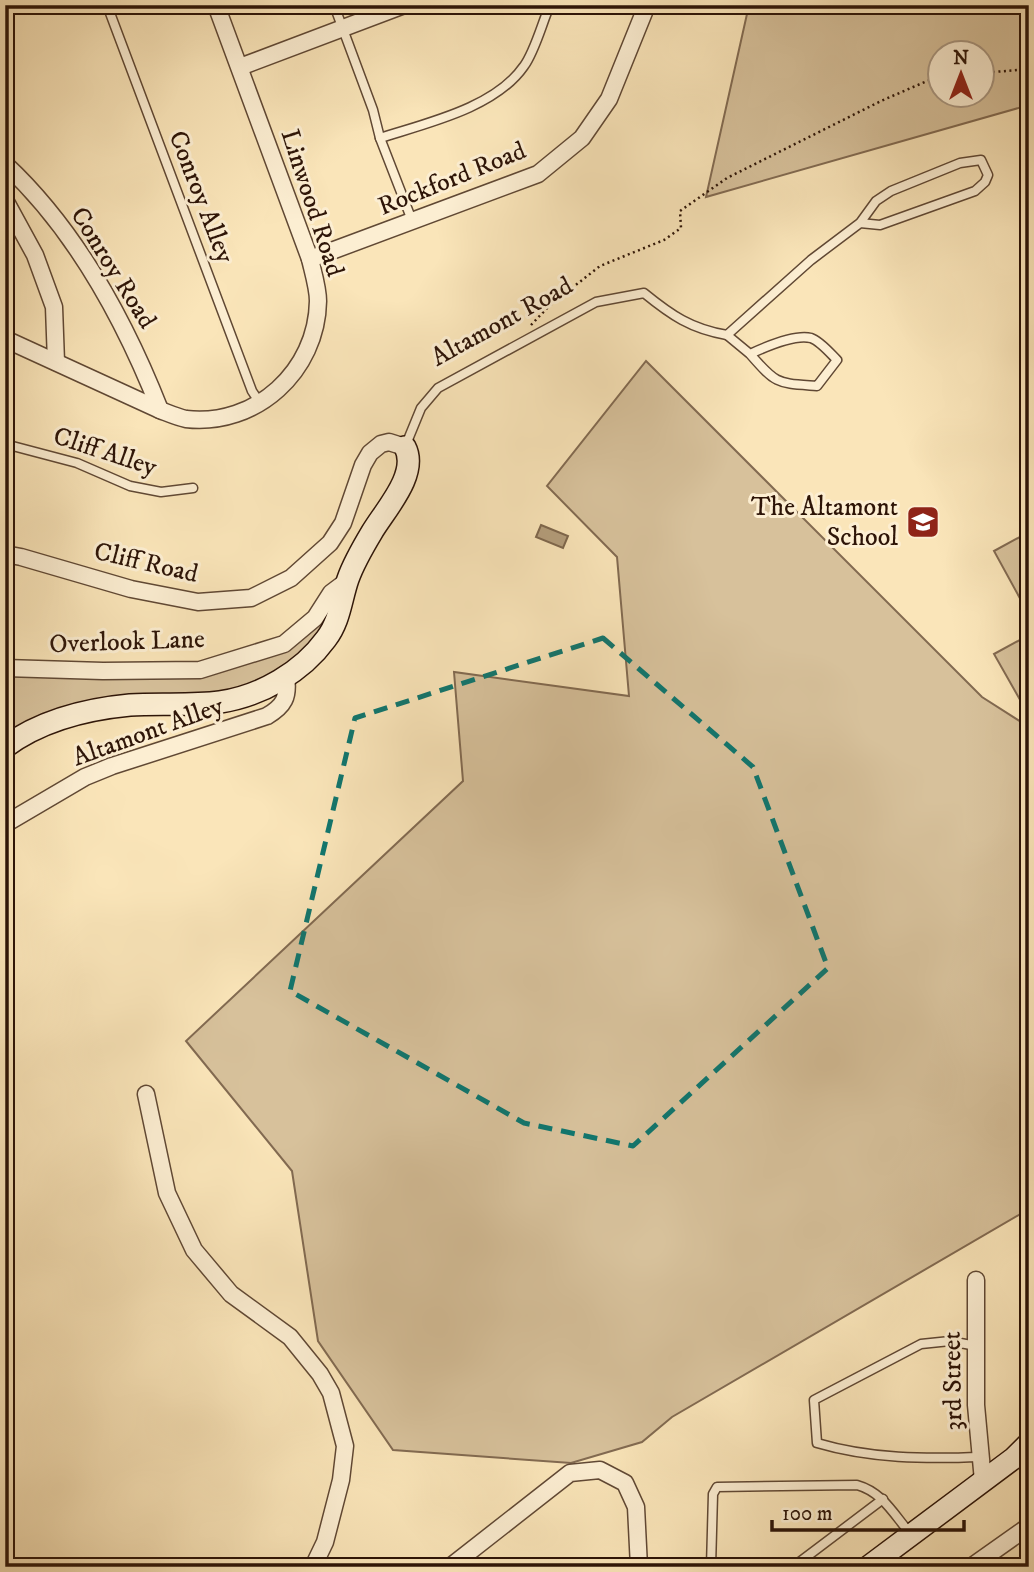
<svg xmlns="http://www.w3.org/2000/svg" width="1034" height="1572" viewBox="0 0 1034 1572" font-family="'IM FELL DW Pica',serif">
	<style>
		.green { fill: #d7c19b; stroke: #826a51; stroke-width: 2; fill-rule: evenodd }
		.water { fill: #b49e7c; stroke: #7e674d; stroke-width: 2 }
		.lines { fill: none; stroke-linecap: round; stroke-linejoin: round }
		.lane-casing { stroke: #604834; stroke-width: 11 }
		.street-casing { stroke: #604834; stroke-width: 19 }
		.secondary-casing { stroke: #2d1407; stroke-width: 24 }
		.path { stroke: #2d1407; stroke-width: 2.5; stroke-dasharray: 2 3.5; stroke-linecap: butt }
		.lane { stroke: #fceed2; stroke-width: 8 }
		.street { stroke: #fceed2; stroke-width: 16 }
		.secondary { stroke: #fceed2; stroke-width: 21 }
		.marked { fill: none; stroke: #0f766e; stroke-width: 5; stroke-dasharray: 14 9; stroke-linejoin: round }
		.labels { text-anchor: middle; dominant-baseline: central; stroke-width: 6; stroke-linejoin: round; paint-order: stroke }
		.street-label { font-size: 26px; fill: #2d1407; stroke: #fceed2 }
		.poi-label { font-size: 26px; fill: #2d1407; stroke: #fceed2; text-anchor: end }
	</style>
	<rect width="100%" height="100%" fill="#fae5b9"/>
	<filter id="stains"><feTurbulence type="fractalNoise" baseFrequency=".00286" numOctaves="4"/><feColorMatrix values="0 0 0 0 .2 0 0 0 0 .09 0 0 0 0 .02 0 0 0 .5 -.17"/></filter>
	<radialGradient id="worn" r=".72"><stop offset=".6" stop-color="#630" stop-opacity="0"/><stop offset="1" stop-color="#630" stop-opacity=".3"/></radialGradient>
	<!-- green -->
	<g class="green">
		<path d="M 749,5 L 1029,5 L 1029,105 L 706,197 ZM 982,52 L 982,94 L 940,94 L 940,52 Z"/>
		<polygon points="646,361 982,697 1029,727 1029,1209 672,1417 642,1442 571,1463 393,1450 318,1341 292,1171 186,1041 463,781 454,672 629,696 617,557 547,486"/>
		<polygon points="1029,532 1029,613 1028,613 994,551"/>
		<polygon points="335,598 320,634 281,671 250,685 217,694 5,736 5,673 78,675 266,656"/>
		<polygon points="1029,635 1029,711 1027,712 994,654"/>
	</g>
	<!-- water -->
	<polygon class="water" points="541,525 568,536 563,548 536,537"/>
	<g class="lines">
		<defs>
			<g id="lane">
				<polyline points="107,5 252,391 260,403"/>
				<polyline points="334,5 373,110 380,138 413,223"/>
				<path d="M 380,138 C 427,123 495,108 524,66 C 535,51 542,23 550,5"/>
				<path d="M 727,335 L 750,354 C 765,347 795,334 811,338 C 820,341 830,353 837,360 L 817,386 C 777,383 777,385 750,354"/>
				<polyline points="5,444 77,463 130,486 161,492 193,488"/>
				<path d="M 405,447 L 421,408 L 438,388 L 596,302 L 644,293 C 671,315 691,329 727,335 L 811,260 L 860,223 L 876,201 L 891,191 L 960,163 L 981,160 L 988,175 L 985,182 L 975,191 L 880,225 L 860,223"/>
				<path d="M 976,1346 L 950,1341 L 921,1344 L 814,1400 L 817,1443 C 871,1459 925,1459 981,1457"/>
				<path d="M 711,1567 L 713,1494 L 717,1487 L 857,1485 C 882,1492 893,1513 909,1532"/>
				<polyline points="793,1567 883,1499"/>
			</g>
			<g id="street">
				<polyline points="240,67 404,5"/>
				<path d="M 5,164 C 76,230 125,321 160,410"/>
				<polyline points="5,200 35,255 54,307 56,362"/>
				<polyline points="310,259 538,174 582,138 609,99 647,5"/>
				<path d="M 5,339 L 160,410 C 168,413 177,417 186,419 C 256,427 317,371 318,301 C 318,288 313,272 310,259 L 216,5"/>
				<polyline points="5,554 21,557 131,589 198,602 251,598 291,578 330,543 343,523 363,465 370,453 381,444 389,442 405,447"/>
				<polyline points="5,668 103,671 200,670 284,644 315,618 331,593 347,581"/>
				<path d="M 5,824 L 85,777 L 112,766 L 267,716 C 284,706 289,697 286,677"/>
				<polyline points="146,1094 167,1193 194,1250 231,1294 290,1337 320,1374 331,1393 345,1446 341,1480 325,1542 313,1567"/>
				<polyline points="976,1280 976,1405 983,1481"/>
				<polyline points="450,1567 570,1473 600,1470 625,1483 636,1507 639,1567"/>
				<polyline points="971,1567 1029,1526"/>
			</g>
			<g id="secondary">
				<path d="M 5,747 C 40,721 87,709 130,705 C 159,703 190,706 220,702 C 261,696 302,672 326,639 C 340,621 341,599 348,579 C 354,562 363,547 372,532 C 385,510 419,474 405,447"/>
				<polyline points="868,1567 1014,1458 1029,1443"/>
			</g>
		</defs>
		<!-- lane casing -->
		<use href="#lane" class="lane-casing"/>
		<!-- street casing -->
		<use href="#street" class="street-casing"/>
		<!-- secondary casing -->
		<use href="#secondary" class="secondary-casing"/>
		<!-- path -->
		<g class="path">
			<polyline points="982,73 1029,69"/>
			<polyline points="531,325 549,306 600,266 664,240 681,228 680,211 727,178 881,101 927,81 940,78"/>
		</g>
		<!-- lane -->
		<use href="#lane" class="lane"/>
		<!-- street -->
		<use href="#street" class="street"/>
		<!-- secondary -->
		<use href="#secondary" class="secondary"/>
	</g>
	<!-- marked area -->
	<path class="marked" d="M 603,638 L 753,767 L 828,968 L 633,1146 L 524,1123 L 290,991 L 355,718 Z"/>
	<!-- icons -->
	<defs>
		<symbol id="school-square" viewBox="-11 -11 22 22"><rect x="-9" y="-9" width="18" height="18" rx="4" fill="#8f2418" stroke="#fceed2"/><path d="M0-5L7-2L0 1L-7-2ZM-4 1L0 2.5L4 1V4Q0 6-4 4Z" fill="#fff"/></symbol>
	</defs>
	<g fill-rule="evenodd">
		<use href="#school-square" x="904" y="503" width="38" height="38"/>
	</g>
	<g class="labels">
		<!-- street labels -->
		<g class="street-label">
			<text transform="translate(452 179) rotate(-22)">Rockford Road</text>
			<text transform="translate(201 197) rotate(69)">Conroy Alley</text>
			<text transform="translate(312 203) rotate(72)">Linwood Road</text>
			<text transform="translate(113 268) rotate(58)">Conroy Road</text>
			<text transform="translate(502 322) rotate(-29)">Altamont Road</text>
			<text transform="translate(105 452) rotate(18)">Cliff Alley</text>
			<text transform="translate(146 563) rotate(13)">Cliff Road</text>
			<text transform="translate(127 642) rotate(-2)">Overlook Lane</text>
			<text transform="translate(148 732) rotate(-20)">Altamont Alley</text>
			<text transform="translate(953 1381) rotate(-91)">3rd Street</text>
		</g>
		<!-- poi labels -->
		<g class="poi-label">
			<text x="898" y="507">The Altamont<tspan x="898" dy="30">School</tspan></text>
		</g>
	</g>
	<!-- margin -->
	<rect width="1034" height="1572" fill="none" stroke="#fae5b9" stroke-width="28"/>
	<rect x="7" y="7" width="1020" height="1558" fill="none" stroke="#2d1407" stroke-width="3.5"/>
	<rect x="14" y="14" width="1006" height="1544" fill="none" stroke="#2d1407" stroke-width="2"/>
	<!-- north arrow -->
	<g transform="translate(961 74)"><circle r="33" fill="#fceed2" stroke="#a99781" stroke-width="2"/>
	<path d="M0-5L12 26L0 18L-12 26Z" fill="#8f2418"/>
	<text y="-10" font-size="19" font-weight="bold" text-anchor="middle" fill="#2d1407">N</text>
	</g>
	<!-- scale -->
	<path d="M772 1520v10h192v-10" fill="none" stroke="#2d1407" stroke-width="3.5"/>
	<text x="782" y="1520" font-size="21" fill="#2d1407" stroke="#fceed2" stroke-width="5" paint-order="stroke">100 m</text>
	<rect width="100%" height="100%" filter="url(#stains)"/>
	<rect width="100%" height="100%" fill="url(#worn)"/>
</svg>
